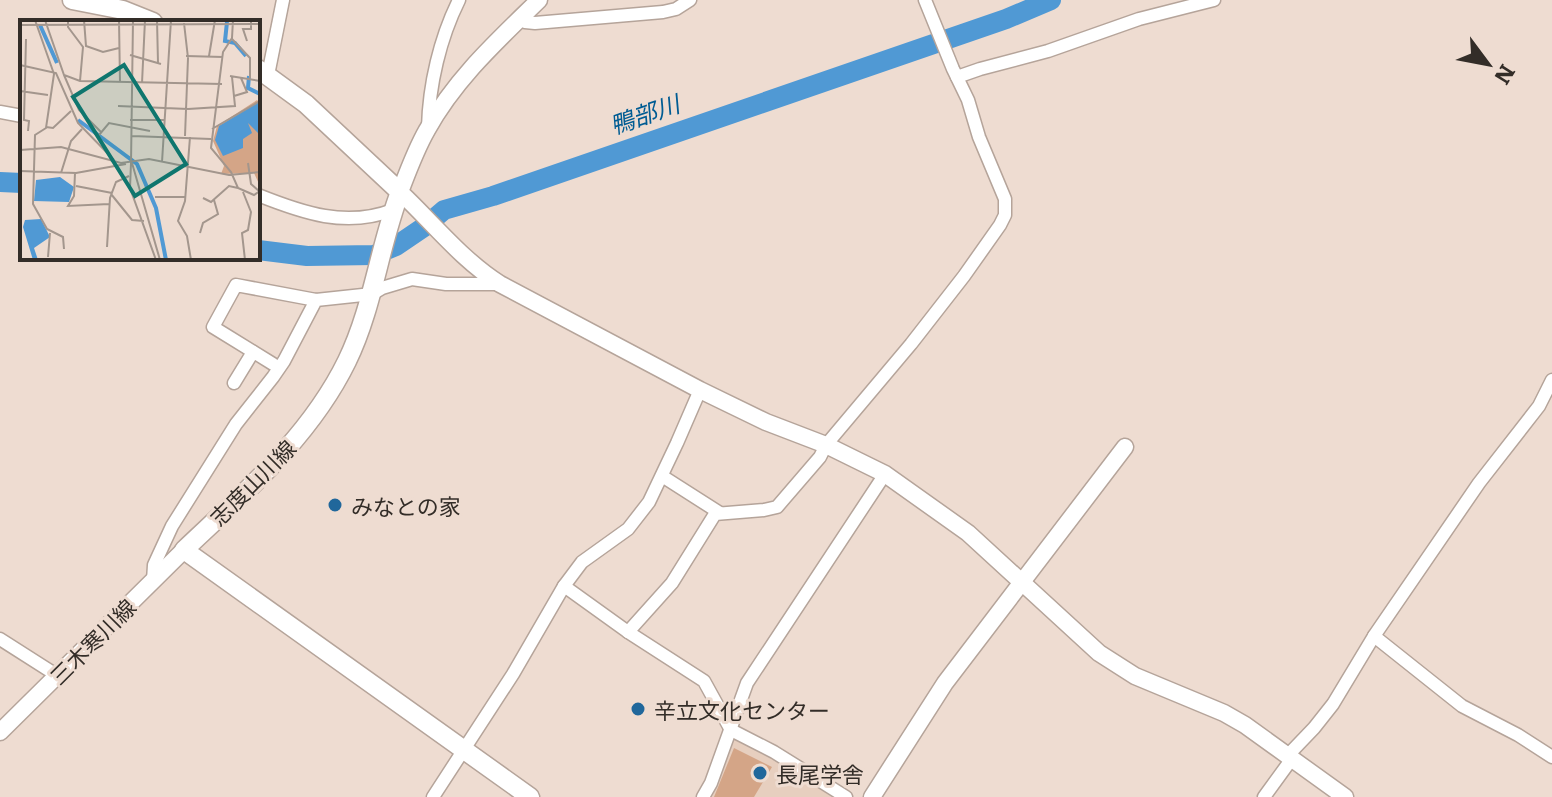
<svg xmlns="http://www.w3.org/2000/svg" width="1552" height="797" viewBox="0 0 1552 797" font-family="Literata,'Noto Sans JP',serif">
	<style>
		.built { fill: #e7cfbf }
		.green { fill: #d4a587 }
		.lines { fill: none; stroke-linecap: round; stroke-linejoin: round }
		.river { stroke: #5099d4; stroke-width: 20 }
		.street-casing { stroke: #b5a49a; stroke-width: 15 }
		.secondary-casing { stroke: #b5a49a; stroke-width: 19 }
		.primary-casing { stroke: #b5a49a; stroke-width: 21 }
		.street { stroke: #fff; stroke-width: 12 }
		.secondary { stroke: #fff; stroke-width: 16 }
		.primary { stroke: #fff; stroke-width: 18 }
		.poi-dot { fill: #20679b; stroke: #eedcd1; stroke-width: 3 }
		.labels { text-anchor: middle; dominant-baseline: central; stroke-width: 6; stroke-linejoin: round; paint-order: stroke }
		.street-label { font-size: 22px; fill: #332d28; stroke: #eedcd1 }
		.poi-label { font-size: 22px; fill: #332d28; stroke: #eedcd1; text-anchor: start }
		.water-label { font-size: 24px; font-style: italic; fill: #005c93; stroke: #eedcd1 }
		.inset-river { fill: none; stroke: #5099d4; stroke-width: 4 }
		.inset-road { fill: none; stroke: #a3968d; stroke-width: 2 }
		.view { fill: #0f766e; fill-opacity: 0.15; stroke: #0f766e; stroke-width: 4 }
		.inset-edge { fill: none; stroke: #332d28; stroke-width: 4 }
	</style>
	<rect width="100%" height="100%" fill="#eedcd1"/>
	<!-- built -->
	<polygon class="built" points="736,735 841,797 706,797 730,737"/>
	<!-- green -->
	<polygon class="green" points="734,748 772,767 754,797 714,797"/>
	<g class="lines">
		<!-- river -->
		<g class="river">
			<polyline points="0,182 22,183"/>
			<polyline points="258,250 307,256 374,255 396,246 424,227 444,210 493,196 1006,19 1051,0"/>
		</g>
		<defs>
			<g id="street">
				<polyline points="519,19 525,22 535,23 663,12 676,9 690,0"/>
				<polyline points="268,75 283,0"/>
				<polyline points="957,77 980,69 1048,51 1139,19 1214,0"/>
				<polyline points="0,112 22,116"/>
				<path d="M 428,128 C 429,85 440,38 459,0"/>
				<path d="M 258,195 C 303,213 346,228 393,210"/>
				<polyline points="273,364 213,327 236,285 316,300"/>
				<polyline points="234,383 253,352"/>
				<polyline points="662,476 720,513"/>
				<polyline points="153,581 154,565 172,526 236,424 273,377 284,361 316,300 372,294 382,288 412,279 446,284 500,284"/>
				<polyline points="564,586 628,632 704,681 731,730 774,752 846,797"/>
				<polyline points="628,632 672,583 715,514 764,510 777,507 820,457 826,445 911,344 964,276 1000,225 1005,215 1005,199 979,137 968,100 953,69 925,0"/>
				<polyline points="1374,636 1462,706 1518,735 1552,757"/>
				<polyline points="0,639 58,676"/>
				<polyline points="433,797 513,674 564,586 582,562 628,529 649,502 677,443 700,390"/>
				<polyline points="703,797 711,783 747,683 885,474"/>
				<polyline points="1264,797 1288,764 1291,752 1314,728 1333,704 1374,636 1479,483 1539,406 1552,380"/>
			</g>
			<g id="secondary">
				<path d="M 539,0 C 498,40 455,79 427,130 C 416,149 408,171 400,192 C 433,223 462,260 500,284 L 700,390 L 766,422 L 826,445 L 885,474 L 968,533 L 1099,653 L 1135,676 L 1224,713 L 1245,725 L 1345,797"/>
				<polyline points="0,732 184,550"/>
				<polyline points="872,797 945,683 1125,447"/>
			</g>
			<g id="primary">
				<polyline points="72,0 123,10 153,22"/>
				<path d="M 258,69 L 306,104 L 400,192 C 379,247 373,308 347,361 C 310,437 244,493 184,550 L 530,797"/>
			</g>
		</defs>
		<!-- street casing -->
		<use href="#street" class="street-casing"/>
		<!-- secondary casing -->
		<use href="#secondary" class="secondary-casing"/>
		<!-- primary casing -->
		<use href="#primary" class="primary-casing"/>
		<!-- street -->
		<use href="#street" class="street"/>
		<!-- secondary -->
		<use href="#secondary" class="secondary"/>
		<!-- primary -->
		<use href="#primary" class="primary"/>
	</g>
	<!-- markers -->
	<g class="poi-dot">
		<circle cx="335" cy="505" r="8"/>
		<circle cx="638" cy="709" r="8"/>
		<circle cx="760" cy="773" r="8"/>
	</g>
	<g class="labels">
		<!-- street labels -->
		<g class="street-label">
			<text transform="translate(252 482) rotate(-45)">志度山川線</text>
			<text transform="translate(92 641) rotate(-45)">三木寒川線</text>
		</g>
		<!-- poi labels -->
		<g class="poi-label">
			<text x="351" y="505">みなとの家</text>
			<text x="654" y="709">辛立文化センター</text>
			<text x="776" y="773">長尾学舎</text>
		</g>
		<!-- water labels -->
		<g class="water-label">
			<text transform="translate(644 113) rotate(-19)">鴨部川</text>
		</g>
	</g>
	<!-- overview -->
	<g transform="translate(20 20)">
		<rect width="240" height="240" fill="#eedcd1"/>
		<path d="M 237,80 L 240,83 L 240,166 L 234,153 L 201,154 L 204,146 L 193,121 L 197,106 Z" fill="#d4a587"/>
		<path d="M 239,82 L 240,115 L 228,103 L 232,113 L 223,119 L 223,128 L 203,136 L 195,120 L 199,106 ZM 40,157 L 54,167 L 49,182 L 14,181 L 16,160 ZM 21,199 L 30,217 L 14,228 L 18,240 L 13,240 L 3,207 L 5,200 Z" fill="#5099d4"/>
		<path class="inset-river" d="M 207,2 L 205,21 L 215,23 L 226,36M 20,5 L 37,43M 229,56 L 228,68 L 240,74M 58,100 L 117,144 L 136,188 L 146,240"/>
		<path class="inset-road" d="M 15,0 L 34,54 L 26,108 L 15,115 L 13,184 L 27,209 L 43,217 L 44,229M 25,0 L 44,55 L 60,61 L 202,64M 48,0 L 48,7 L 63,27 L 60,61M 64,0 L 66,26 L 83,32 L 99,28M 99,0 L 100,63M 137,0 L 138,43M 213,0 L 212,18 L 203,32 L 191,128 L 211,152 L 218,168 L 234,175 L 240,171M 164,3 L 168,38 L 165,116M 0,5 L 240,4M 6,19 L 4,100 L 9,101 L 8,111M 212,19 L 230,38 L 230,58M 227,21 L 223,9 L 231,9 L 231,0M 110,35 L 141,44M 166,36 L 203,37M 189,36 L 195,0M 0,45 L 36,53 L 58,103 L 94,140M 44,55 L 59,90 L 81,112M 210,56 L 240,61M 122,63 L 125,0M 0,71 L 28,75M 214,76 L 227,72 L 221,58M 98,86 L 168,89M 168,89 L 215,86 L 212,57M 110,100 L 145,100M 26,107 L 33,108 L 51,91M 192,109 L 240,81M 79,115 L 89,103 L 130,111M 112,116 L 191,119M 170,117 L 165,181 L 158,201 L 167,216 L 171,240M 0,130 L 41,127 L 101,143 L 129,139 L 209,155 L 240,152M 142,142 L 151,0M 111,143 L 113,0M 111,143 L 110,168 L 136,240M 112,143 L 140,240M 228,143 L 231,164 L 240,172M 0,151 L 56,153 L 106,144M 41,153 L 51,121 L 62,109M 55,153 L 54,176 L 48,186 L 89,184M 56,166 L 92,173M 223,172 L 231,192 L 228,210 L 222,213 L 225,240M 91,174 L 112,200 L 124,201M 135,177 L 165,177M 183,178 L 191,182 L 209,166 L 218,168M 180,213 L 183,203 L 198,194 L 194,180M 87,227 L 90,178 L 96,162 L 109,156M 28,237 L 30,213"/>
		<path class="view" d="M 104,45 L 166,144 L 115,176 L 53,77 Z"/>
		<rect width="240" height="240" class="inset-edge"/>
	</g>
	<!-- north arrow -->
	<g transform="translate(1488 64) rotate(122)" stroke="#eedcd1" stroke-width="6" paint-order="stroke">
	<path d="M0-6L14 30L0 20L-14 30Z" fill="#332d28"/>
	<text y="-12" font-size="22" font-weight="bold" text-anchor="middle" fill="#332d28">N</text>
	</g>
</svg>
